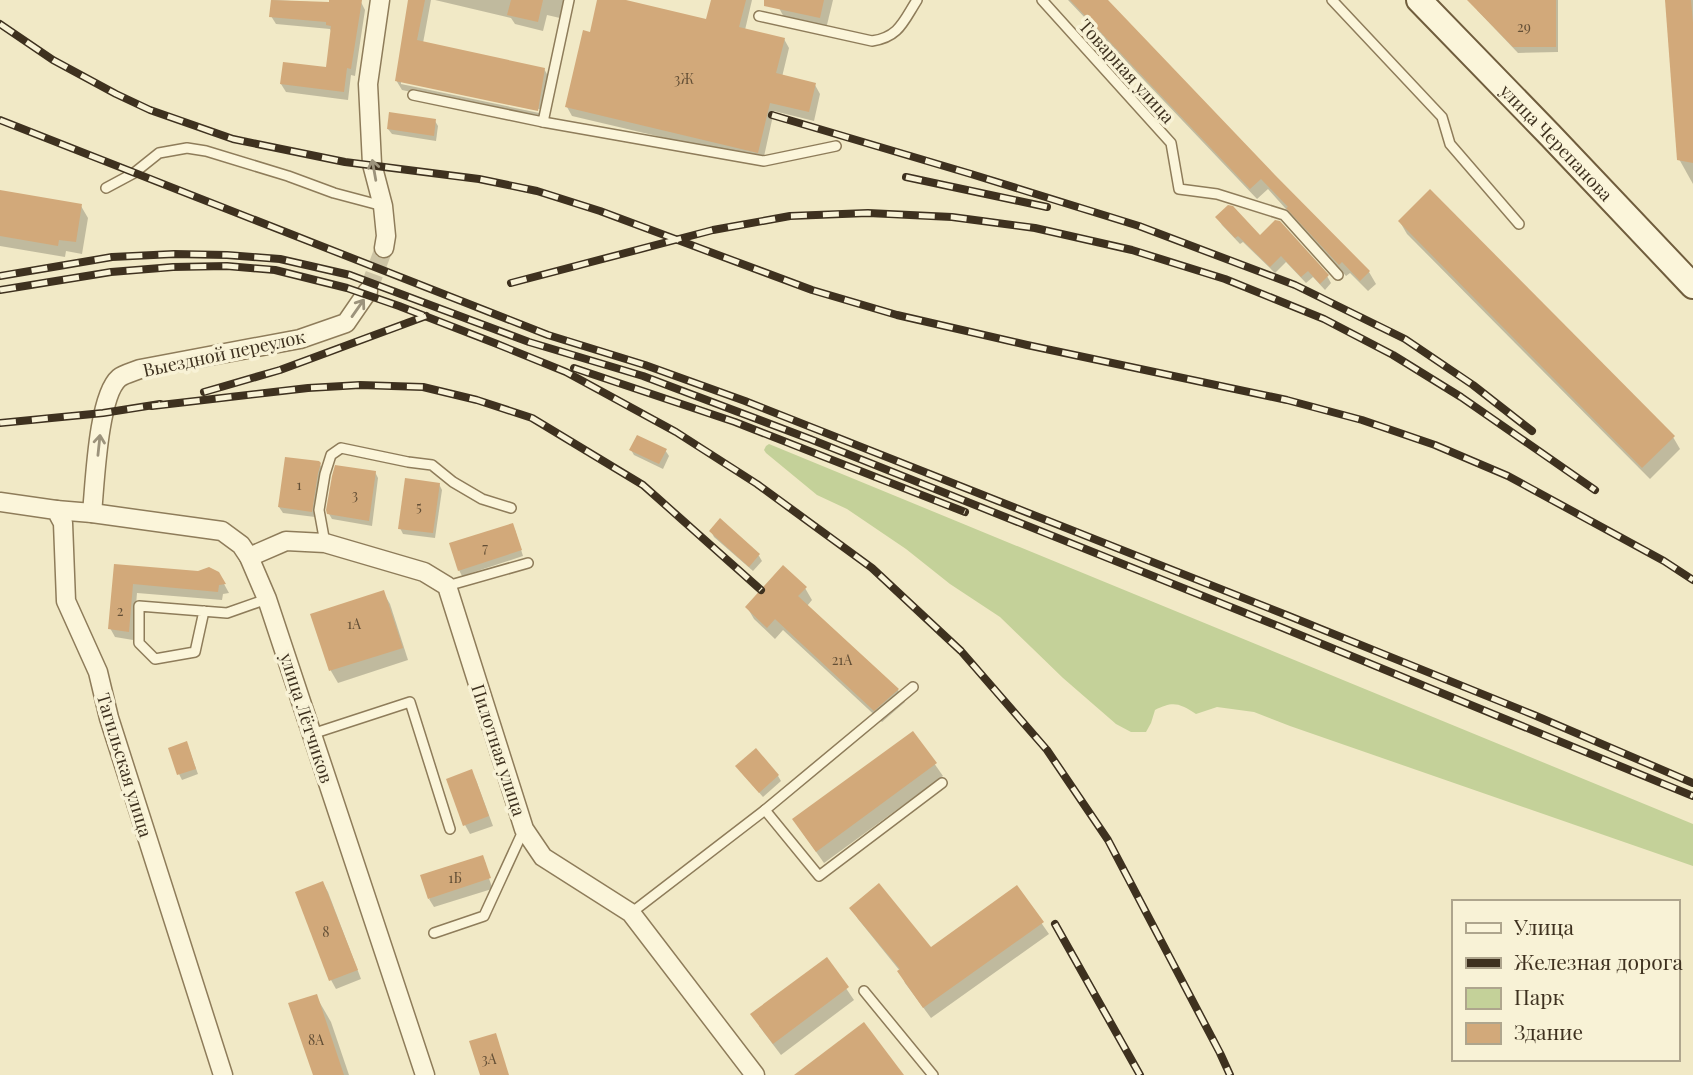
<svg xmlns="http://www.w3.org/2000/svg" width="1693" height="1075" viewBox="0 0 1693 1075" font-family="'Playfair Display',serif">
	<style>
		.green { fill: #c4d199 }
		.shadow { fill: #0003 }
		.building { fill: #d2a97a }
		.lines { fill: none; stroke-linecap: round; stroke-linejoin: round }
		.minor-tunnel { stroke: #cdc4a5; stroke-width: 18; stroke-dasharray: 18 9; stroke-linecap: butt }
		.service-casing { stroke: #8e7c5a; stroke-width: 12 }
		.minor-casing { stroke: #8e7c5a; stroke-width: 21 }
		.secondary-casing { stroke: #705d3d; stroke-width: 28 }
		.service { stroke: #fbf5da; stroke-width: 9 }
		.minor { stroke: #fbf5da; stroke-width: 18 }
		.secondary { stroke: #fbf5da; stroke-width: 24 }
		.rail-casing { stroke: #3e311f; stroke-width: 8 }
		.rail { stroke: #f8f2d6; stroke-width: 5; stroke-dasharray: 16; stroke-linecap: butt }
		.oneway { stroke: #9c937c }
		.labels { text-anchor: middle; dominant-baseline: central; stroke-width: 7; stroke-linejoin: round; paint-order: stroke }
		.number-label { font-size: 14px; fill: #634f36 }
		.street-label { font-size: 18px; fill: #3e311f; stroke: #f8f2d6 }
	</style>
	<rect width="100%" height="100%" fill="#f1e9c6"/>
	<!-- green -->
	<path class="green" d="M 769,444 L 1693,824 L 1693,866 L 1290,726 L 1254,712 L 1217,707 L 1196,714 C 1179,703 1173,701 1155,710 L 1151,723 L 1146,732 L 1131,732 L 1116,724 L 1063,678 L 1000,617 L 950,584 L 906,549 L 847,509 L 817,495 L 766,453 L 764,450 L 766,446 Z"/>
	<!-- shadow -->
	<g class="shadow">
		<polygon points="272,0 330,3 331,0 361,2 365,10 355,76 351,75 348,100 286,92 281,84 327,69 332,33 330,29 276,24 271,16"/>
		<polygon points="409,0 431,0 423,43 544,69 550,79 544,110 401,80 401,84 544,114 543,120 402,90 396,80"/>
		<polygon points="435,0 564,0 560,18 547,15 543,31 515,24 511,18"/>
		<polygon points="599,0 618,0 708,21 713,0 752,0 745,30 784,39 789,48 782,77 815,85 820,94 814,121 774,111 763,161 572,116 567,107 591,34"/>
		<polygon points="781,0 833,0 826,29 786,21 779,8"/>
		<polygon points="1068,0 1106,0 1274,176 1369,272 1376,284 1368,291 1350,273 1346,276 1268,189 1257,199"/>
		<polygon points="1474,0 1558,0 1558,52 1518,53 1478,11 1474,5"/>
		<polygon points="1667,0 1693,0 1693,184 1679,159"/>
		<polygon points="435,121 438,126 436,141 392,134 388,129"/>
		<polygon points="0,192 81,206 88,218 82,254 66,251 65,257 0,246"/>
		<polygon points="1217,217 1327,276 1331,283 1325,290 1313,277 1306,283 1286,262 1275,273 1243,242 1240,244 1222,225"/>
		<polygon points="1400,222 1673,437 1680,449 1650,479 1407,234"/>
		<polygon points="631,450 665,450 669,456 663,469 634,455"/>
		<polygon points="319,463 323,470 315,517 283,513 279,507"/>
		<polygon points="375,472 378,478 372,526 332,519 329,514"/>
		<polygon points="439,484 442,490 435,538 403,534 400,528"/>
		<polygon points="720,521 759,556 762,561 753,571 714,537 711,531"/>
		<polygon points="515,530 523,556 462,576 459,570"/>
		<polygon points="116,566 218,573 229,593 223,594 222,600 137,593 133,640 115,637 110,628"/>
		<polygon points="805,588 812,600 807,606 898,690 905,702 882,722 783,630 775,639 754,619 747,607"/>
		<polygon points="383,592 390,604 408,660 338,683 331,671 312,615"/>
		<polygon points="913,733 943,776 824,863 802,832"/>
		<polygon points="189,749 198,774 182,780 179,774"/>
		<polygon points="471,772 476,780 493,826 470,834 465,825 448,780"/>
		<polygon points="741,772 778,776 781,781 763,797"/>
		<polygon points="482,857 486,864 484,864 492,887 495,888 434,907 429,899"/>
		<polygon points="323,883 328,892 361,979 336,989 331,980"/>
		<polygon points="1017,888 1049,934 931,1018 905,983 900,971 858,919 852,908 931,949"/>
		<polygon points="826,959 854,1000 781,1055 759,1026"/>
		<polygon points="316,996 331,1022 349,1075 314,1075"/>
	</g>
	<!-- building -->
	<g class="building">
		<polygon points="271,0 329,2 329,0 362,0 351,69 347,68 344,92 280,84 283,62 326,67 331,26 326,25 326,22 269,17"/>
		<polygon points="408,0 425,0 417,40 545,68 538,111 395,81"/>
		<polygon points="511,0 543,0 538,22 507,15"/>
		<polygon points="597,0 626,0 706,19 711,0 746,0 739,27 785,38 776,73 816,83 809,112 770,103 758,153 565,107 583,30 590,32"/>
		<polygon points="764,0 824,0 820,18 764,6"/>
		<polygon points="1070,0 1108,0 1275,175 1370,271 1360,281 1342,262 1339,265 1286,208 1288,207 1261,179 1250,189"/>
		<polygon points="1467,0 1556,0 1556,47 1513,47"/>
		<polygon points="1665,0 1691,0 1693,23 1693,163 1677,160"/>
		<polygon points="389,112 436,119 434,136 387,129"/>
		<polygon points="1430,189 1675,436 1642,468 1398,221"/>
		<polygon points="0,190 82,204 76,242 59,240 58,246 0,236"/>
		<polygon points="1228,205 1233,206 1260,235 1275,220 1280,221 1329,275 1320,284 1308,271 1301,277 1281,256 1270,267 1238,236 1235,238 1215,217"/>
		<polygon points="637,435 667,449 659,464 629,450"/>
		<polygon points="285,457 319,461 321,463 318,473 312,512 278,507"/>
		<polygon points="335,465 376,471 369,521 327,514 326,510 332,476"/>
		<polygon points="405,478 440,483 433,533 398,529"/>
		<polygon points="720,518 760,554 749,567 709,531"/>
		<polygon points="513,523 522,550 458,571 449,543"/>
		<polygon points="114,564 198,571 209,567 219,572 226,584 219,585 218,592 133,584 129,632 108,629"/>
		<polygon points="783,565 807,587 798,596 899,689 874,711 775,619 767,628 745,607"/>
		<polygon points="384,590 403,648 329,671 310,614"/>
		<polygon points="913,731 937,763 816,852 792,819"/>
		<polygon points="187,741 196,769 177,775 168,748"/>
		<polygon points="756,748 779,775 759,793 735,766"/>
		<polygon points="472,769 489,816 463,826 446,779"/>
		<polygon points="483,855 491,878 428,899 420,875"/>
		<polygon points="323,881 358,970 329,981 295,892"/>
		<polygon points="879,883 931,947 1017,885 1044,922 923,1008 897,971 900,969 849,908"/>
		<polygon points="827,957 849,987 773,1044 750,1014"/>
		<polygon points="317,994 344,1075 313,1075 288,1003"/>
		<polygon points="864,1022 904,1075 794,1075"/>
		<polygon points="496,1033 509,1075 480,1075 469,1041"/>
	</g>
	<g class="lines">
		<!-- minor-tunnel -->
		<polyline class="minor-tunnel" points="368,291 384,248"/>
		<defs>
			<g id="service">
				<polyline points="1042,0 1171,143 1179,189 1217,194 1284,215 1338,275"/>
				<polyline points="1332,0 1442,117 1450,144 1519,224"/>
				<path d="M 759,16 L 872,41 C 899,37 903,22 917,0"/>
				<polyline points="413,95 543,122 569,0"/>
				<polyline points="543,122 764,161 836,146"/>
				<polyline points="106,188 134,173 159,153 187,148 206,151 288,176 334,193 383,206"/>
				<polyline points="325,543 319,510 325,474 331,455 341,448 408,462 432,465 453,482 482,499 511,508"/>
				<polyline points="447,586 528,563"/>
				<polyline points="204,611 195,652 155,659 139,643 139,606 227,613 267,599"/>
				<polyline points="312,734 410,702 450,829"/>
				<polyline points="765,810 819,876 942,783"/>
				<polyline points="631,913 765,810 913,687"/>
				<polyline points="434,933 484,916 524,829"/>
				<polyline points="864,991 933,1075"/>
			</g>
			<g id="minor">
				<polyline points="380,0 368,84 372,164 383,206 386,236 384,248"/>
				<polyline points="0,502 56,510 63,523 66,601 98,672 109,718 223,1075"/>
				<polyline points="56,510 92,513 222,531 241,545 249,557 267,599 425,1075"/>
				<path d="M 92,513 C 95,483 98,396 119,378 C 124,374 133,372 140,369 L 300,339 L 346,323 L 368,291"/>
				<polyline points="249,557 286,541 325,543 424,572 447,586 524,829 543,857 631,913 755,1075"/>
			</g>
			<g id="secondary">
				<path id="s1" d="M 1419,0 L 1550,135 L 1693,286"/>
			</g>
		</defs>
		<!-- service casing -->
		<use href="#service" class="service-casing"/>
		<!-- minor casing -->
		<use href="#minor" class="minor-casing"/>
		<!-- secondary casing -->
		<use href="#secondary" class="secondary-casing"/>
		<!-- service -->
		<use href="#service" class="service"/>
		<!-- minor -->
		<use href="#minor" class="minor"/>
		<!-- secondary -->
		<use href="#secondary" class="secondary"/>
		<defs>
			<g id="rail">
				<polyline points="0,24 53,60 116,94 150,110 233,139 345,162 479,179 537,191 600,211 812,290 897,315 1027,345 1287,400 1362,420 1435,445 1508,476 1664,561 1693,580"/>
				<polyline points="772,115 971,174 1139,226 1295,285 1405,339 1473,385 1532,431"/>
				<polyline points="0,120 548,335 645,365 745,401 1289,616 1534,715 1693,783"/>
				<polyline points="906,177 1047,207"/>
				<polyline points="0,276 112,257 174,254 227,255 280,259 350,275 529,342 643,376 810,439 1283,628 1693,796"/>
				<polyline points="511,283 713,230 790,216 868,213 952,217 1035,228 1132,250 1225,279 1324,319 1393,355 1461,397 1595,490"/>
				<polyline points="0,290 111,272 173,267 227,266 275,270 347,288 399,306 497,344 566,372 676,432 757,484 872,568 961,651 1047,750 1108,840 1220,1053 1230,1075"/>
				<polyline points="574,368 735,422 965,512"/>
				<polyline points="204,392 280,370 426,316"/>
				<polyline points="152,406 308,388 360,385 423,387 477,400 532,418 643,485 761,590"/>
				<polyline points="0,423 103,413 160,404"/>
				<polyline points="1055,924 1140,1075"/>
			</g>
		</defs>
		<!-- rail casing -->
		<use href="#rail" class="rail-casing"/>
		<!-- rail -->
		<use href="#rail" class="rail"/>
	</g>
	<!-- one-way arrows -->
	<defs><path id="oneway-shaft" d="M-6 0H5M1.5-3L5.5 0L1.5 3" fill="none" stroke-width="1.6" stroke-linecap="round" stroke-linejoin="round" transform="scale(1.75)"/></defs>
	<g class="oneway">
		<use href="#oneway-shaft" transform="translate(374 170) rotate(-100)"/>
		<use href="#oneway-shaft" transform="translate(358 308) rotate(-55)"/>
		<use href="#oneway-shaft" transform="translate(99 445) rotate(-84)"/>
	</g>
	<g class="labels">
		<!-- number labels -->
		<g class="number-label">
			<text x="1524" y="26">29</text>
			<text x="684" y="78">3Ж</text>
			<text x="299" y="484">1</text>
			<text x="355" y="494">3</text>
			<text x="419" y="506">5</text>
			<text x="485" y="547">7</text>
			<text x="120" y="610">2</text>
			<text x="354" y="623">1А</text>
			<text x="842" y="659">21А</text>
			<text x="455" y="877">1Б</text>
			<text x="326" y="931">8</text>
			<text x="316" y="1039">8А</text>
			<text x="489" y="1058">3А</text>
		</g>
		<!-- street labels -->
		<g class="street-label">
			<text transform="translate(1127 71) rotate(48)">Товарная улица</text>
			<text stroke="none"><textPath href="#s1" startOffset="198">улица Черепанова</textPath></text>
			<text transform="translate(224 353) rotate(-12)">Выездной переулок</text>
			<text transform="translate(307 718) rotate(72)">улица Лётчиков</text>
			<text transform="translate(499 750) rotate(72)">Пилотная улица</text>
			<text transform="translate(125 765) rotate(73)">Тагильская улица</text>
		</g>
	</g>
	<!-- legend -->
	<rect x="1452" y="900" width="228" height="161" fill="#f8f2d6" stroke="#aea58d" stroke-width="2"/>
	<rect x="1466" y="923" width="35" height="10" fill="#fbf5da" stroke="#aea58d" stroke-width="2"/>
	<text x="1514" y="935" font-size="21" fill="#3e311f">Улица</text>
	<rect x="1466" y="958" width="35" height="10" fill="#3e311f" stroke="#aea58d" stroke-width="2"/>
	<text x="1514" y="970" font-size="21" fill="#3e311f">Железная дорога</text>
	<rect x="1466" y="988" width="35" height="21" fill="#c4d199" stroke="#aea58d" stroke-width="2"/>
	<text x="1514" y="1005" font-size="21" fill="#3e311f">Парк</text>
	<rect x="1466" y="1023" width="35" height="21" fill="#d2a97a" stroke="#aea58d" stroke-width="2"/>
	<text x="1514" y="1040" font-size="21" fill="#3e311f">Здание</text>
</svg>
